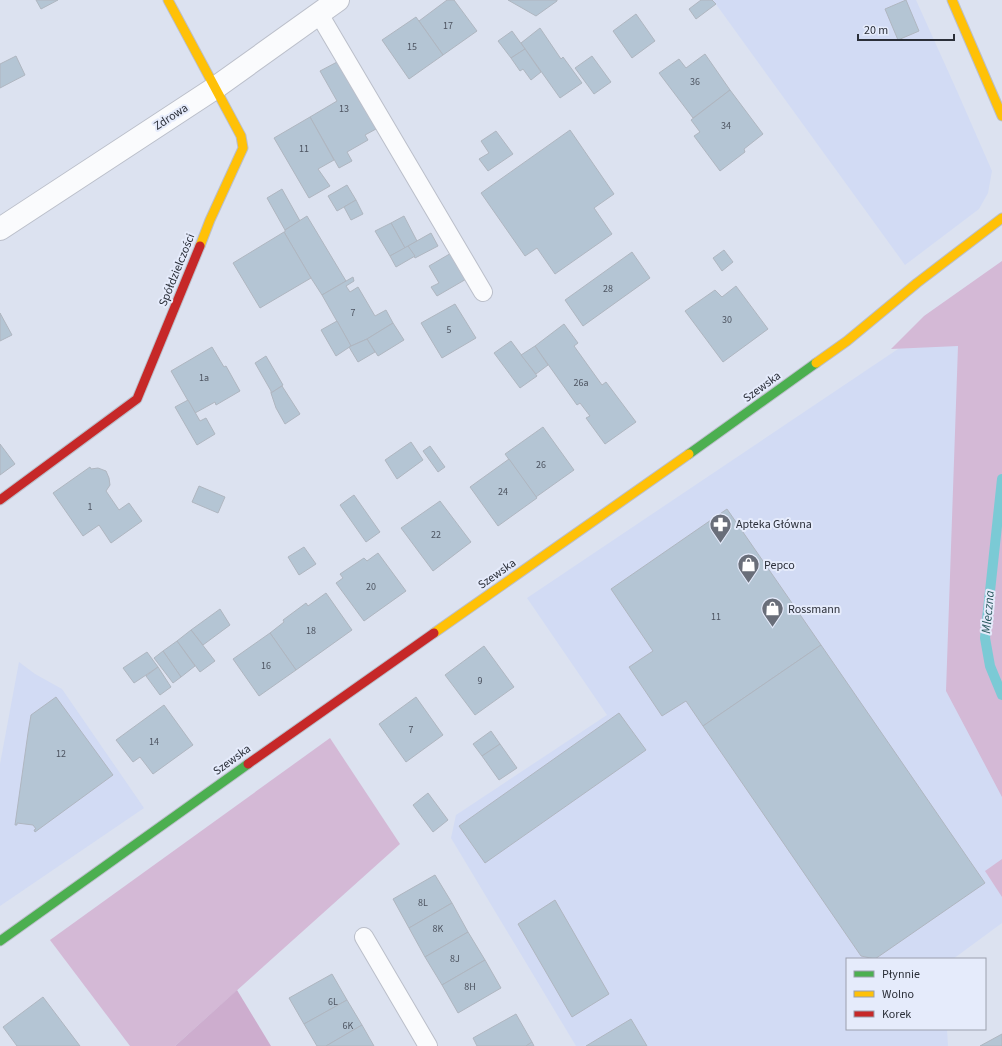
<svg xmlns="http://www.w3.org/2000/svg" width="1002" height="1046" viewBox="0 0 1002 1046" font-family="'Source Sans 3',sans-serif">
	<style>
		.built { fill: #d2dbf4 }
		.green { fill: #d4b9d6 }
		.forest { fill: #cdadce }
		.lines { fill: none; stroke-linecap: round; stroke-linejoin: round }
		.stream { stroke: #7bcad5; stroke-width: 10 }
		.building { fill: #b4c5d4; stroke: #afb6c0 }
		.lane-casing { stroke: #bbbfca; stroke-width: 20 }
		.street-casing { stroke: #bbbfca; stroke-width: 24 }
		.fast-casing { stroke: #bbbfca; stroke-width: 11 }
		.slow-casing { stroke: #bbbfca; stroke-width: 11 }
		.jam-casing { stroke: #bbbfca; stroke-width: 11 }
		.lane { stroke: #fafbfd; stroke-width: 18 }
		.street { stroke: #fafbfd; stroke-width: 22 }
		.fast { stroke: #4caf50; stroke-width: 9 }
		.slow { stroke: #ffc107; stroke-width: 9 }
		.jam { stroke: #c62828; stroke-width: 9 }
		.labels { text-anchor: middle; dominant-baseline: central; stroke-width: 4; stroke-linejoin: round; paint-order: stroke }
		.number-label { font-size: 10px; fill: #4d5460 }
		.street-label { font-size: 12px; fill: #2b2f39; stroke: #e5ebfb }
		.poi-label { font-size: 12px; fill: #2b2f39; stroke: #e5ebfb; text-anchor: start }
		.water-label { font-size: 13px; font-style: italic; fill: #2a595e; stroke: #e5ebfb }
	</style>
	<rect width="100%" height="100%" fill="#dce2f0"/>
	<!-- built -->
	<g class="built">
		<polygon points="713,0 916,0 957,91 992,171 988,193 979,209 905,265"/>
		<polygon points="974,298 1002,766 1002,923 953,959 847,959 847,1029 947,1029 948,1046 576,1046 451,838 456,815 607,715 527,598"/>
		<polygon points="19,662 35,674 62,689 144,808 0,906 0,764"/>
	</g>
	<!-- green -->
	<g class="green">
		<polygon points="1002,261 1002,797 946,691 958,346 891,349 924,316"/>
		<polygon points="330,738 400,844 175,1046 130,1046 50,940"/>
		<polygon points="1002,859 1002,897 985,871"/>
	</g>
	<!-- forest -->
	<polygon class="forest" points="237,990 271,1046 175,1046"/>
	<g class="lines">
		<!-- stream -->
		<polyline class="stream" points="1002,479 985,638 990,666 1002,695"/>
	</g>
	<!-- building -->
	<g class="building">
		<polygon points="36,0 58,0 41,9"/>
		<polygon points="447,0 454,0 477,31 443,55 419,21"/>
		<polygon points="508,0 557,0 557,1 536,16"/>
		<polygon points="701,0 712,0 716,4 696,19 689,9"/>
		<polygon points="906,0 919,31 898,40 885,9"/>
		<polygon points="636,14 655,41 632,58 613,31"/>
		<polygon points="416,17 443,55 409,79 382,40"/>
		<polygon points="540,28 561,59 563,57 582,83 560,98 521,43"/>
		<polygon points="512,31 525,49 511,58 498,41"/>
		<polygon points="525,49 541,72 531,80 523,69 520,71 511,58"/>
		<polygon points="705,54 730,90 693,118 659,73 679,59 686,68"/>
		<polygon points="16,56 25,75 0,88 0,64"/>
		<polygon points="592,56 611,82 594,94 575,68"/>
		<polygon points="339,61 376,129 365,135 368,140 347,152 352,161 339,168 310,117 337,101 320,71"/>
		<polygon points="730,90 763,134 744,149 745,152 720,171 694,136 700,132 691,120"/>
		<polygon points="310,117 334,160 318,169 330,186 309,198 274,138"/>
		<polygon points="570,130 614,194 594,208 612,234 555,274 537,248 525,256 481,193"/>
		<polygon points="496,131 513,154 488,171 479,159 489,153 481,141"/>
		<polygon points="347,185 356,200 337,211 328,196"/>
		<polygon points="282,189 300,221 285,230 267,198"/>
		<polygon points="356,200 363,214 351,220 344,207"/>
		<polygon points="307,216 346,281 322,295 311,278 284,232 285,232 285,230"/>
		<polygon points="404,216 417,241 405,248 391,223"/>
		<polygon points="391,223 405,248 390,256 375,231"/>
		<polygon points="284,232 311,278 260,308 233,263"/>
		<polygon points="431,233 438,246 415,258 408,246"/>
		<polygon points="408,246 415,256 396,267 390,256"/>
		<polygon points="724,250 733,262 722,271 713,258"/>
		<polygon points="453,252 468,278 437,296 431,287 439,283 429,266"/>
		<polygon points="632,252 650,278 583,326 565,300"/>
		<polygon points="353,277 354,281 346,286 350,292 358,287 375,316 386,310 393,323 367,339 351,346 322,295"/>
		<polygon points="736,286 768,329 723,362 685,311 715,290 722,297"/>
		<polygon points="455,304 476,338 442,358 421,323"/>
		<polygon points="0,313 12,335 0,341"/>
		<polygon points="337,321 351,346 336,356 321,330"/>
		<polygon points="393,323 404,340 378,356 367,339"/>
		<polygon points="564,324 578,343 574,346 602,385 606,382 636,422 605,444 586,418 590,416 580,403 577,405 535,346"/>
		<polygon points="367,339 375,352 358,362 349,347"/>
		<polygon points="511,341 537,376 520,388 494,353"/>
		<polygon points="535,346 548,365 536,374 521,355"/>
		<polygon points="212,347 224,367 226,366 240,391 216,405 215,402 195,413 171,371"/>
		<polygon points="266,356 283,385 271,393 271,391 255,363"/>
		<polygon points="282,386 300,414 285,424 276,408 271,393"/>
		<polygon points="188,400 200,421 206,418 215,434 197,445 175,407"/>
		<polygon points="543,427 574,470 536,497 505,454"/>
		<polygon points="411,442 423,460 397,479 385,460"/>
		<polygon points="0,444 15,464 0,475"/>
		<polygon points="430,446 445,467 438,472 423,451"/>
		<polygon points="509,459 537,498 498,526 470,487"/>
		<polygon points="90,467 91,469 98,468 106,471 109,478 110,485 106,491 119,510 129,503 142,521 111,543 99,525 83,536 53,493"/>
		<polygon points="199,486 225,497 218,513 192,502"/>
		<polygon points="354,495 380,532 366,542 340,505"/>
		<polygon points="440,501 471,542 433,571 401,528"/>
		<polygon points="727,509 821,645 703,726 686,701 662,716 629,667 653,651 611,589"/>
		<polygon points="304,547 316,564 299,575 288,557"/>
		<polygon points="378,553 406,591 364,621 336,583 343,578 340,574 364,558 367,561"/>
		<polygon points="326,593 352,630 296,670 270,633 284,622 283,620 306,603 308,606"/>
		<polygon points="220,609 230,625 203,645 191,630"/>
		<polygon points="191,630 215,661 200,672 177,641"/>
		<polygon points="270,633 296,670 259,696 233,659"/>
		<polygon points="177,641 195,666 181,677 163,651"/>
		<polygon points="821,645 985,883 875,959 861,956 703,726"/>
		<polygon points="484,646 514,687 475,715 445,675"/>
		<polygon points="163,651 181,677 173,683 154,658"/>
		<polygon points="147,652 158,667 134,683 123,668"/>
		<polygon points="158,667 171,687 160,695 146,676"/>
		<polygon points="56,697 113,775 35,832 34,830 36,829 33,825 17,823 17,825 15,825 28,733 31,715"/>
		<polygon points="416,697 443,735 406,762 379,724"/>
		<polygon points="164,705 193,745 153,774 140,757 133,762 116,740"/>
		<polygon points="619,713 646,750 485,863 459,826"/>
		<polygon points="491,731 500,744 482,756 473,744"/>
		<polygon points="500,744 517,768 499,780 482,756"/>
		<polygon points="428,793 448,820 433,832 413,805"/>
		<polygon points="435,875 452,903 409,928 393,899"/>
		<polygon points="555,900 609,994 572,1017 518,924"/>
		<polygon points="452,903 468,932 425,957 409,928"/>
		<polygon points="468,932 485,960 442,985 425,957"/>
		<polygon points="485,960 501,988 458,1013 442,985"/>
		<polygon points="332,974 347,1000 304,1024 289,998"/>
		<polygon points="43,997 80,1046 17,1046 3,1027"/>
		<polygon points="347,1000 362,1025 326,1046 317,1046 304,1024"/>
		<polygon points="516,1014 532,1042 526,1046 477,1046 473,1038"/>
		<polygon points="631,1019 647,1046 586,1046"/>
		<polygon points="362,1025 374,1046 326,1046"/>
		<polygon points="1002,1034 1002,1046 980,1046"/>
		<polygon points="532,1042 534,1046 526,1046"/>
	</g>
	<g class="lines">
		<defs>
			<g id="lane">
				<polyline points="319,14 483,292"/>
				<polyline points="364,937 428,1046"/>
			</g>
			<polyline id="street" points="0,229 215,88 338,0"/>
			<g id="fast">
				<polyline points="689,454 816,363"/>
				<polyline points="0,941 248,764"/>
			</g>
			<g id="slow">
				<polyline points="168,0 241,136 243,148 210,220 200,246"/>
				<polyline points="952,0 1002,116"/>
				<polyline points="816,363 847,341 917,283 1002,218"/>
				<polyline points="434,633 689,454"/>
			</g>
			<g id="jam">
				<polyline points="0,500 137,399 200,246"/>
				<polyline points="248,764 434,633"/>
			</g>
		</defs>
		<!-- lane casing -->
		<use href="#lane" class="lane-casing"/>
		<!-- street casing -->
		<use href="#street" class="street-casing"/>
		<!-- fast casing -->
		<use href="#fast" class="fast-casing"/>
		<!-- slow casing -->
		<use href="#slow" class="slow-casing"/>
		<!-- jam casing -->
		<use href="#jam" class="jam-casing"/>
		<!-- lane -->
		<use href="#lane" class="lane"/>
		<!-- street -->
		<use href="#street" class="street"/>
		<!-- fast -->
		<use href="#fast" class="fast"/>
		<!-- slow -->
		<use href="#slow" class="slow"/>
		<!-- jam -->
		<use href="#jam" class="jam"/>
	</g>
	<!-- icons -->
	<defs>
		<symbol id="pharmacy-pin" viewBox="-11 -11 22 30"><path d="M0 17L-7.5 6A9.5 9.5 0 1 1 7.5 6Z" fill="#696e79" stroke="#e5ebfb"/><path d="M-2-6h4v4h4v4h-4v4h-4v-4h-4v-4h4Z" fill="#fff"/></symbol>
		<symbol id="shop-pin" viewBox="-11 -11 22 30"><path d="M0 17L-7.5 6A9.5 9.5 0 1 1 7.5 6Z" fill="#696e79" stroke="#e5ebfb"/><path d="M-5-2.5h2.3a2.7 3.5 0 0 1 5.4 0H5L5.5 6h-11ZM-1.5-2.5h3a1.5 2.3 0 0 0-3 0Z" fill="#fff"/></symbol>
	</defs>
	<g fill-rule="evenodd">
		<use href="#pharmacy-pin" x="708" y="512" width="25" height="34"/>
		<use href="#shop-pin" x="736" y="552" width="25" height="34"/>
		<use href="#shop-pin" x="760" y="596" width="25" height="34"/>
	</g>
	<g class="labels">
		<!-- number labels -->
		<g class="number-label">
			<text x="448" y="26">17</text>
			<text x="412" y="47">15</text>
			<text x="695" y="82">36</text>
			<text x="344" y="109">13</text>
			<text x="726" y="126">34</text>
			<text x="304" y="149">11</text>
			<text x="608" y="289">28</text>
			<text x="353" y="313">7</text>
			<text x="727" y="320">30</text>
			<text x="449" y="330">5</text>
			<text x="204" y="378">1a</text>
			<text x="581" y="383">26a</text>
			<text x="541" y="465">26</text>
			<text x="503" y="492">24</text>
			<text x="90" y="507">1</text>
			<text x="436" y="535">22</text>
			<text x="371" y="587">20</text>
			<text x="716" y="617">11</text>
			<text x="311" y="631">18</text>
			<text x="266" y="666">16</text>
			<text x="480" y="681">9</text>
			<text x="411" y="730">7</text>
			<text x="154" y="742">14</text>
			<text x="61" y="754">12</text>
			<text x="423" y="903">8L</text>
			<text x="438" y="929">8K</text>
			<text x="455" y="959">8J</text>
			<text x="470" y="987">8H</text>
			<text x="333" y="1002">6L</text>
			<text x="348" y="1026">6K</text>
		</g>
		<!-- street labels -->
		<g class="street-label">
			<text transform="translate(171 117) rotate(-33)">Zdrowa</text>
			<text transform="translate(177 270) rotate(-68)">Spółdzielczości</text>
			<text transform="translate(762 387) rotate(-36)">Szewska</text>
			<text transform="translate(497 574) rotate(-35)">Szewska</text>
			<text transform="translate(232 760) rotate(-36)">Szewska</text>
		</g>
		<!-- poi labels -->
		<g class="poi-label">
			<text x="736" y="524">Apteka Główna</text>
			<text x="764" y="565">Pepco</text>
			<text x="788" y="609">Rossmann</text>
		</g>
		<!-- water labels -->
		<g class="water-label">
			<text transform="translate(988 612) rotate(-85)">Mleczna</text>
		</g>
	</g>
	<!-- legend -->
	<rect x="846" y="958" width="140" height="72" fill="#e5ebfb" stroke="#9ba0ad"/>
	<rect x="854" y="971" width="20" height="6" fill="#4caf50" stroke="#9ba0ad"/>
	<text x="882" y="978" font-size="12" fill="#2b2f39">Płynnie</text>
	<rect x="854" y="991" width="20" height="6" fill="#ffc107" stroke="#9ba0ad"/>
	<text x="882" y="998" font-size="12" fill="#2b2f39">Wolno</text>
	<rect x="854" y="1011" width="20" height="6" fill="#c62828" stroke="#9ba0ad"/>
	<text x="882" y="1018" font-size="12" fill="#2b2f39">Korek</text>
	<!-- scale -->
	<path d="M858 34v6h96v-6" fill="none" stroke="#2b2f39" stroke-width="2"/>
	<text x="864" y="34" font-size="12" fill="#2b2f39" stroke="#e5ebfb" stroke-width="3" paint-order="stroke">20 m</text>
</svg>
